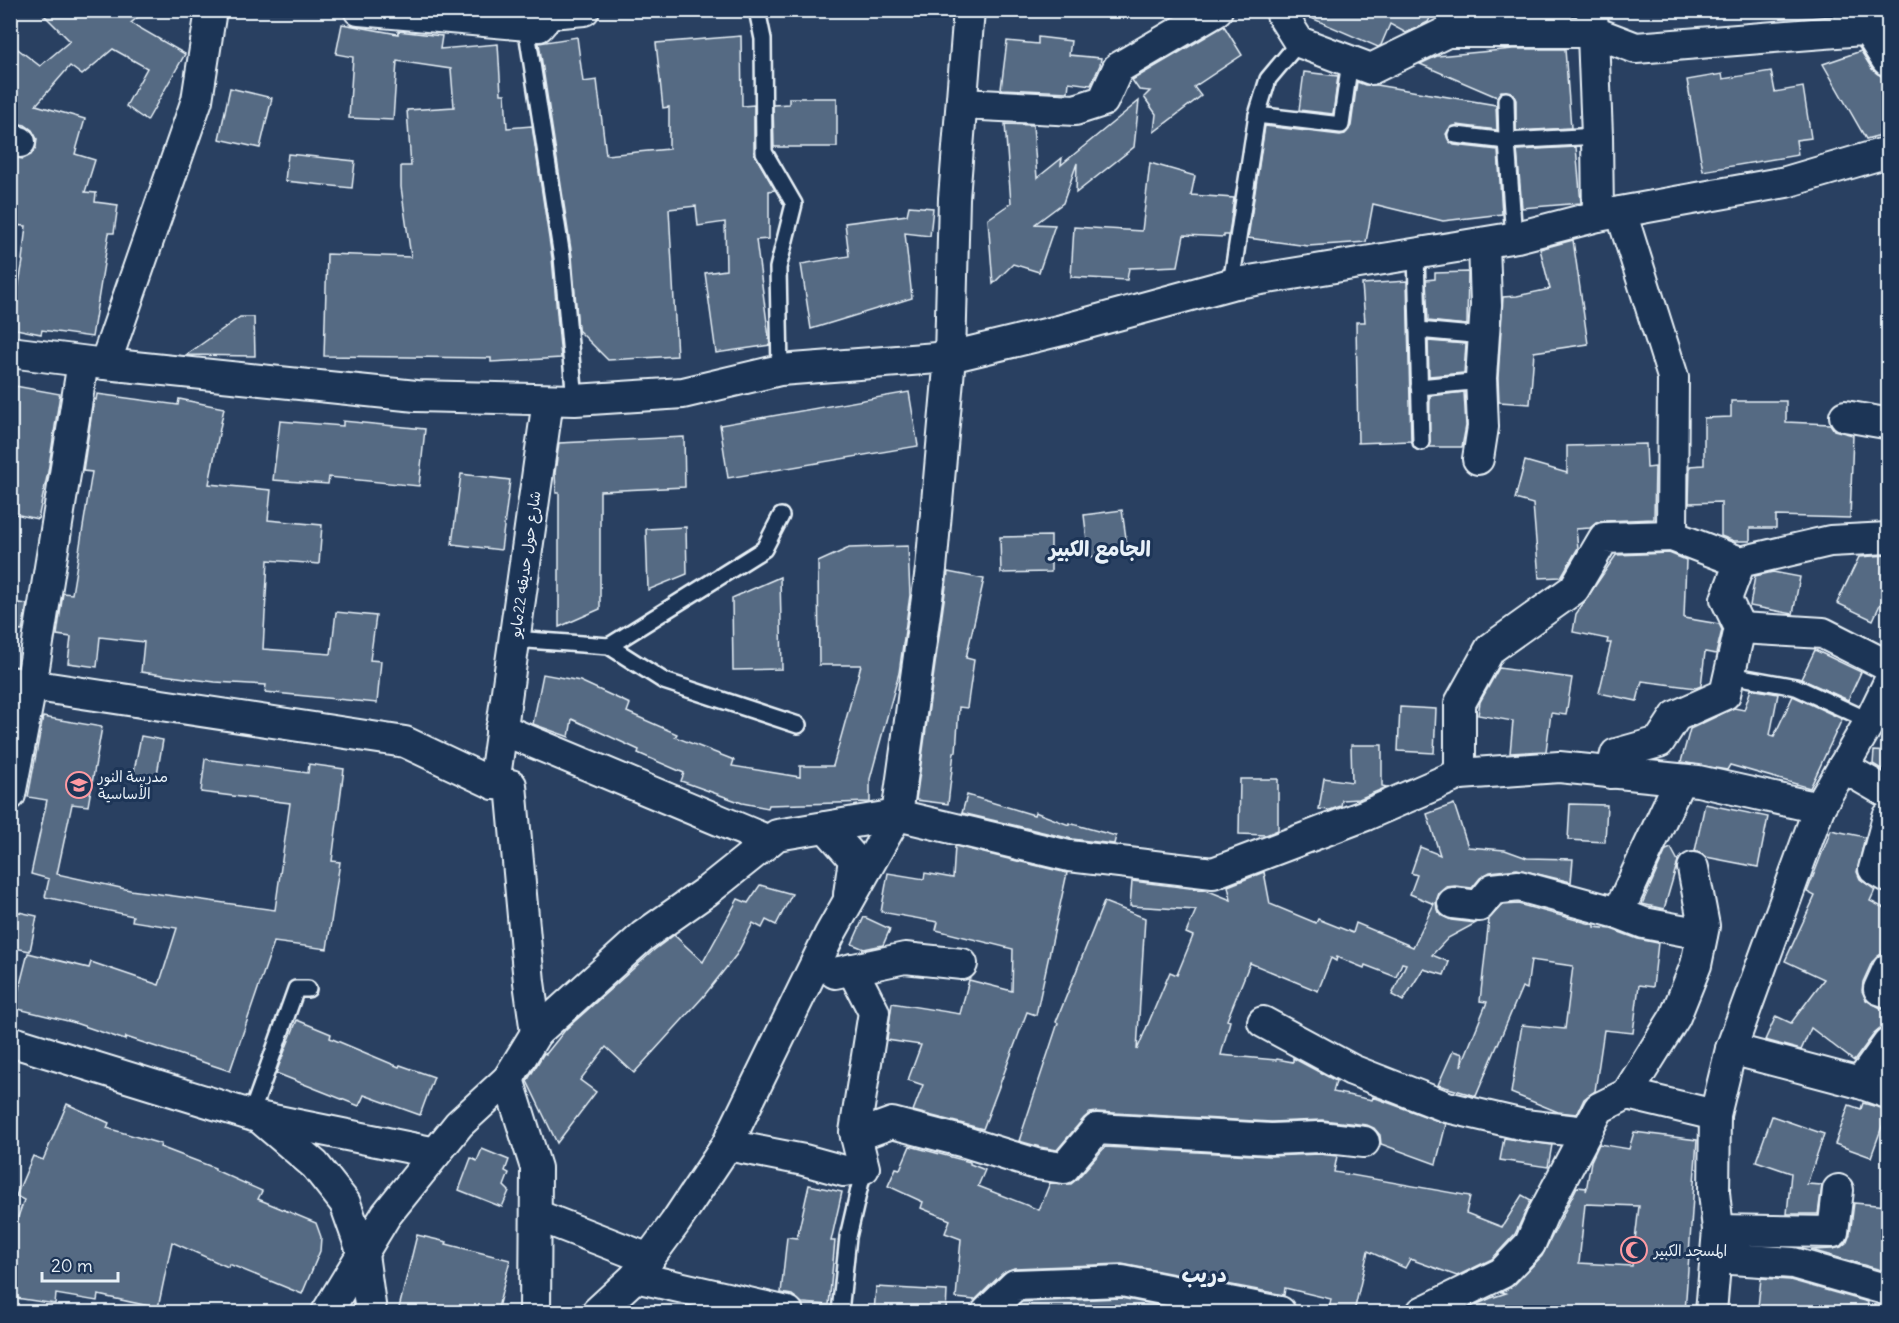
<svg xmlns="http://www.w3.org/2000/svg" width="1899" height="1323" viewBox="0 0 1899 1323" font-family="Delius,'Playpen Sans Arabic',sans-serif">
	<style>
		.building { fill: #556a83; stroke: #e8f1f8; stroke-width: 1.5; fill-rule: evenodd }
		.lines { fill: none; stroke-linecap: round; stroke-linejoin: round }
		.lane-casing { stroke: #e8f1f8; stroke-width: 20 }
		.street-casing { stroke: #e8f1f8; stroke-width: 34 }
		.secondary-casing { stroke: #e8f1f8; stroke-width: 38 }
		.lane { stroke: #1d3557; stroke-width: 15 }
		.street { stroke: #1d3557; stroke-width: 30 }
		.secondary { stroke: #1d3557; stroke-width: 33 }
		.labels { text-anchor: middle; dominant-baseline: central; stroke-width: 6; stroke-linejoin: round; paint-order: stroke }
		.street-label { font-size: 15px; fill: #e8f1f8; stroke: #1d3557 }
		.poi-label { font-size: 15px; fill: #e8f1f8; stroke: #1d3557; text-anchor: start }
		.district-label { font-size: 21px; font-weight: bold; fill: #e8f1f8; stroke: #1d3557 }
	</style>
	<rect width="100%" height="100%" fill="#294061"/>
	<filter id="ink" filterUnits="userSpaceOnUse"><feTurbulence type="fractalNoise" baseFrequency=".0167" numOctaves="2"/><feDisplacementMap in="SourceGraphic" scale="12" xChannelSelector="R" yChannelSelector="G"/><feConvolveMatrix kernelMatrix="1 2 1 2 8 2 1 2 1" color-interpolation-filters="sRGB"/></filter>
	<g filter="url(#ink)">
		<!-- building -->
		<g class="building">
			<polygon points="39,10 146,10 131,23 185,54 147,121 126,106 147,68 113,49 82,75 70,66 36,105 85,119 75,154 95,160 85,192 96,193 95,202 118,205 114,233 109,233 92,337 42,330 41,334 11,328 23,261 22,260 26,226 10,225 13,187 10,187 10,157 23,159 31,155 36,147 37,139 32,130 25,125 10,122 10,43 40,66 70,41"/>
			<polygon points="1300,10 1434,10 1428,22 1406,33 1390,24 1381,45 1378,47 1302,14"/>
			<polygon points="1509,10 1563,10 1563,15 1510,15"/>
			<polygon points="342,24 398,34 398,31 442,36 440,49 498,44 501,94 505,94 507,128 532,126 552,258 561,358 491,362 491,358 324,356 327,254 411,257 401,187 401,166 411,166 407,110 454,107 451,69 397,61 393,120 349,118 353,57 336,54"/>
			<polygon points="1224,26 1242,55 1194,87 1201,96 1154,132 1156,114 1144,97 1150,91 1139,90 1132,80"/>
			<polygon points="741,36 742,106 754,105 754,153 775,190 769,191 769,239 756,240 770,345 716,353 705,273 726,270 725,222 698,226 696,206 669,209 677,356 608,360 578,330 572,256 539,43 577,37 583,82 597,80 606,155 669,149 669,107 663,108 656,43"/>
			<polygon points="1038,37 1071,41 1069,55 1101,58 1100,65 1091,85 1069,82 1068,92 1001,89 1007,41 1038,44"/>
			<polygon points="1513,49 1565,49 1571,128 1516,131 1516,100 1511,92 1501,91 1497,97 1420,64 1437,56"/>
			<polygon points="1861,51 1872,69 1883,77 1888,86 1888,133 1866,139 1823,64"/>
			<polygon points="1771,71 1775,92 1803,87 1811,138 1796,140 1798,155 1703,171 1687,80 1722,74 1723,79"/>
			<polygon points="1304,72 1338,76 1333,114 1299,110"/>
			<polygon points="1357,82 1365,85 1376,85 1496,105 1497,130 1457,125 1449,129 1446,134 1450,142 1454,145 1498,150 1502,214 1443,221 1373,204 1366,242 1308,246 1248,238 1265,126 1340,135 1345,134 1351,126"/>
			<polygon points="230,88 272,98 260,148 219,139"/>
			<polygon points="789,98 837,98 837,147 774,147 773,105 789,104"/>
			<polygon points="1139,101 1134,147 1076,193 1077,163 1063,203 1035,224 1055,225 1039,272 1013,264 993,284 988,219 1011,203 1005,124 1033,125 1037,178 1062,158 1061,165"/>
			<polygon points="1576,147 1581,203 1522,208 1517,150"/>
			<polygon points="288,154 355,161 352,188 285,181"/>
			<polygon points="1150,163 1195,176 1191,195 1234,198 1229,235 1224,235 1224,237 1184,235 1178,266 1129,268 1127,280 1071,277 1074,227 1142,231"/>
			<polygon points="909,206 933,208 930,236 905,233 912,298 811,329 801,264 849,256 845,223 907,215"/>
			<polygon points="1573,240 1588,344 1534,352 1530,404 1499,402 1498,378 1503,297 1517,296 1550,289 1540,249"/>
			<polygon points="1468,272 1467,325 1428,321 1426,280 1435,279 1435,273"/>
			<polygon points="1407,281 1411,441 1358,443 1356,322 1365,322 1362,284"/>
			<polygon points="240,317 254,317 255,356 186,355"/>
			<polygon points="1428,341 1466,344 1464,373 1429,376"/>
			<polygon points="15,386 60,394 48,472 38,519 10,513 10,413"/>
			<polygon points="909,392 918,446 728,478 720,425"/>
			<polygon points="1464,392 1466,426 1462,447 1429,447 1430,396"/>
			<polygon points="97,394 178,405 179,399 224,408 209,484 271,490 268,520 322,525 319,564 268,560 263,649 331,654 336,612 376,616 370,660 381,661 377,703 265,692 266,685 215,682 141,672 144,642 100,637 97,667 68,663 71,637 57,635 63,593 72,594 92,472 83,471 94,399 96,400"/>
			<polygon points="1731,401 1786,401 1786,422 1830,424 1834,430 1853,435 1850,518 1776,516 1776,528 1750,528 1750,541 1734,541 1721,536 1721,502 1689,503 1690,466 1704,465 1704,418 1731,417"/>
			<polygon points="280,421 343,426 343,421 425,429 419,486 329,477 328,484 273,480"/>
			<polygon points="684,437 685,487 600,491 600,609 559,627 559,493 556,493 555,473 559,443"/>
			<polygon points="1646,444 1647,468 1655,467 1654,519 1604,521 1596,523 1590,528 1576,529 1578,548 1561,577 1539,578 1533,504 1515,499 1525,461 1567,473 1567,446"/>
			<polygon points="461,474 510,480 501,550 452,544"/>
			<polygon points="1122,510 1128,552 1089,557 1084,515"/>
			<polygon points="686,527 687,574 648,590 646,529"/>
			<polygon points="1051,536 1051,572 1001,573 1000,537"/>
			<polygon points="908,546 910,595 899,673 870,779 870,802 769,805 768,808 742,803 681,781 684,773 638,753 639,750 572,719 569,737 533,724 543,674 580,681 630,704 627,712 677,734 675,737 734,760 732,766 800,777 800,766 833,766 861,665 819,665 818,562 849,548"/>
			<polygon points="1669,553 1686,560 1684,618 1719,624 1722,630 1716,654 1705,652 1701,686 1696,688 1642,681 1637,701 1599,693 1611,643 1607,643 1608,639 1573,632 1576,614 1616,555"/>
			<polygon points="1888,555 1888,587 1873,620 1837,603 1859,557"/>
			<polygon points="948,572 984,579 966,658 974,660 967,708 959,707 956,752 954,752 948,804 916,800"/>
			<polygon points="1773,572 1800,577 1793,614 1750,606 1755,576"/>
			<polygon points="780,577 782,669 733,670 732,598"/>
			<polygon points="10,602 27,604 22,631 10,630"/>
			<polygon points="1815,650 1861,672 1848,700 1801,679"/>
			<polygon points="1499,668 1572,678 1566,715 1551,713 1546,751 1510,753 1513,721 1478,715 1480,702"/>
			<polygon points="1751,689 1778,694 1770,735 1774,736 1793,696 1842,719 1810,788 1730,765 1727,770 1681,762 1690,729 1734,708 1744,710"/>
			<polygon points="1400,707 1436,709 1434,753 1398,751"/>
			<polygon points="43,717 102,727 88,806 72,804 57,874 130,890 275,910 290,803 201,792 205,759 308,773 309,764 344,769 332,861 340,862 327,949 274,942 230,1071 126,1037 125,1040 72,1022 14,1008 28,953 89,968 91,962 159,985 177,928 132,921 133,916 45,897 49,879 31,874 47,800 28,797"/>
			<polygon points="141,736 163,740 156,780 133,776"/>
			<polygon points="1351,745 1382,745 1382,786 1387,787 1359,799 1342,800 1341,806 1330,810 1319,809 1324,778 1352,782"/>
			<polygon points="1874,751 1888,752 1888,773 1873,764"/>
			<polygon points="1240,779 1278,779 1278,830 1266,835 1239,834"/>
			<polygon points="967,795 1034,815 1035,812 1069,825 1069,823 1116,836 1114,844 1072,839 962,813"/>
			<polygon points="1454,804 1468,847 1505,850 1527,858 1573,859 1571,882 1517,869 1490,872 1480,878 1472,888 1455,886 1446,887 1439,893 1436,902 1437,910 1442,916 1451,920 1476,923 1448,938 1432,955 1449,962 1444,975 1423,969 1403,1001 1392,995 1406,964 1402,963 1396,977 1365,965 1364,968 1337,957 1336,961 1331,958 1318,991 1250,963 1227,1020 1230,1021 1221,1055 1276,1060 1277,1059 1293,1062 1293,1058 1336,1081 1333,1092 1372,1100 1373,1097 1446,1124 1436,1164 1381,1144 1380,1135 1374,1128 1367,1125 1322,1120 1271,1122 1097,1112 1090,1113 1084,1118 1057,1150 1040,1147 1019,1141 1058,1023 1056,1022 1104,902 1145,918 1137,1050 1170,972 1177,975 1193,936 1186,933 1196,910 1130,906 1132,881 1206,890 1231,900 1228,886 1264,872 1270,904 1316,923 1318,919 1353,933 1356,923 1413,947 1434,904 1410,894 1417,875 1411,873 1420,847 1440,855 1427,814"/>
			<polygon points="1570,804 1607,805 1605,842 1568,840"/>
			<polygon points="1705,804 1768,817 1758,867 1706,857 1695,851"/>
			<polygon points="1831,830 1865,837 1857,872 1860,879 1875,890 1870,901 1888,910 1888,938 1881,954 1872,962 1863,982 1862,991 1866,1000 1888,1012 1888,1027 1880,1029 1874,1034 1854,1061 1811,1028 1801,1050 1765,1040 1776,1016 1791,1023 1824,979 1785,961 1815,896 1807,892"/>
			<polygon points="955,846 1067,873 1036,1015 1027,1012 983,1129 913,1111 923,1085 908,1080 921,1045 887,1040 892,1003 960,1014 969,980 1012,991 1013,949 936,930 938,922 881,912 888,873 924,879 925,873 953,878"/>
			<polygon points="1671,848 1678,861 1664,909 1642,904 1666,850"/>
			<polygon points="760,885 792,894 776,925 766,920 762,928 753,923 737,954 703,997 634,1073 606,1047 580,1080 596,1092 557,1143 527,1081 544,1053 546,1054 566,1029 654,950 674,935 703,962 738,899 748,903"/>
			<polygon points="1518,904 1595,925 1595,927 1611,929 1638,939 1658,943 1653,987 1639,985 1633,1033 1604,1030 1595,1091 1584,1099 1577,1114 1558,1112 1511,1093 1522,1025 1565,1029 1573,966 1531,960 1527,989 1522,987 1476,1096 1438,1085 1453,1051 1463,1054 1461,1066 1487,1002 1480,1001 1489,919 1502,905"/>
			<polygon points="10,910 37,916 30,951 10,947"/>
			<polygon points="864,917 890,929 883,945 864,949 852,944"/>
			<polygon points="297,1020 331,1034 330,1038 399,1067 400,1065 434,1077 420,1115 364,1095 359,1106 276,1073"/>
			<polygon points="1863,1103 1888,1110 1871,1157 1835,1144 1849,1105 1861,1109"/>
			<polygon points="67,1104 109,1123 107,1128 161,1144 160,1147 215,1168 215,1170 262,1191 258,1199 316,1223 321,1237 320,1251 302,1294 229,1264 228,1267 172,1242 158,1308 98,1295 97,1301 56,1294 55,1304 10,1297 10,1239 24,1200 16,1196 33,1156 43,1160"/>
			<polygon points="1772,1116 1824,1134 1807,1184 1822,1185 1818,1214 1787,1214 1791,1173 1756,1161"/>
			<path d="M 1634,1132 L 1697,1140 L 1685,1312 L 1460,1312 L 1491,1298 L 1506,1293 L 1502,1292 L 1514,1285 L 1542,1256 L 1577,1187 L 1587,1188 L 1586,1191 L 1591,1161 L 1599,1144 L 1629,1149 ZM 1585,1204 L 1639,1206 L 1632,1266 L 1579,1263 Z"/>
			<polygon points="1504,1138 1552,1145 1548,1167 1500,1160"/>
			<polygon points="910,1146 970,1162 970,1164 985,1170 978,1186 1039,1210 1050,1183 1071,1184 1077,1179 1105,1147 1270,1156 1319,1154 1337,1156 1334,1172 1470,1196 1466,1213 1502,1227 1522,1195 1531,1200 1515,1234 1492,1259 1457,1276 1410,1259 1405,1268 1368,1251 1354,1312 1329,1309 1331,1299 1285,1288 1284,1295 1122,1264 1014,1268 1003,1273 975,1300 956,1298 961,1239 945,1233 950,1220 921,1208 923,1202 888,1186 896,1168 900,1169"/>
			<polygon points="482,1149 509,1160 505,1171 509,1173 504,1186 509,1191 502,1207 459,1190 471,1158 477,1161"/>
			<polygon points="809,1185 842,1192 831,1241 835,1241 829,1305 802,1303 792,1295 781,1293 787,1237 797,1238"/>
			<polygon points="1854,1203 1887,1206 1882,1251 1888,1252 1888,1272 1811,1250 1833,1249 1841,1247 1847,1242 1850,1234"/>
			<polygon points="417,1235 447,1242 446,1244 510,1260 497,1312 398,1312"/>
			<polygon points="1761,1278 1790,1280 1868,1302 1867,1312 1796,1312 1796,1311 1758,1307"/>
			<polygon points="876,1287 947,1291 946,1312 874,1312"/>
			<polygon points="1121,1298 1193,1312 1011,1312 1022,1302"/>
		</g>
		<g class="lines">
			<defs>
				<g id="lane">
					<polyline points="757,10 763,39 764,152 794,204 778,268 780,370"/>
					<polyline points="526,25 562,257 575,400"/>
					<polyline points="1506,100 1507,141 1514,238"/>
					<polyline points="1257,115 1341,125 1350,61"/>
					<polyline points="1456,135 1507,141 1597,136"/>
					<polyline points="1416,254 1421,442"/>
					<polyline points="1231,284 1257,115 1268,79 1299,42"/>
					<polyline points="1418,330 1484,336"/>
					<polyline points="1419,387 1482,381"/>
					<polyline points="514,639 609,646 664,681 798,725"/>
					<polyline points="609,646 764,549 781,516"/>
					<polyline points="1730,675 1796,687 1870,721"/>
					<polyline points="251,1115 296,989 308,989"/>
					<polyline points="840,1312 848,1237 864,1168"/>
				</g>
				<g id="street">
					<polyline points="359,10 539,26 550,13"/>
					<polyline points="550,10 550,13 584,10"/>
					<polyline points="1592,10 1597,136 1598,216"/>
					<polyline points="1282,15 1299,42 1371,69 1447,32 1468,10"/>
					<polyline points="1447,32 1594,32 1636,48 1888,28"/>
					<polyline points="962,104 1075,110 1103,101 1118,68 1217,10"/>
					<polyline points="10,139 20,142"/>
					<polyline points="1621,212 1673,377 1672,536 1740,562"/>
					<polyline points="10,352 105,364 416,396 575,400 683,393 780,370 950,357 1062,330 1231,284 1517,237 1598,216 1786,182 1888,152"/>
					<polyline points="105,364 197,100 211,10"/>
					<polyline points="1845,416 1885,423 1888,421"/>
					<polyline points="1478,459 1483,427 1481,378 1486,305 1484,243"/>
					<polyline points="1740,628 1823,633 1888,666"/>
					<polyline points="10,682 405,742 494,784 511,785 529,982 536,1033"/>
					<polyline points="501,729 769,841"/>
					<polyline points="1843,767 1888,793"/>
					<polyline points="1611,773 1616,754 1659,742 1676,716 1725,694 1740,628 1726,599 1740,562 1830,541 1888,538"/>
					<polyline points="1460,774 1460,703 1490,649 1574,589 1604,538 1672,536"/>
					<polyline points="494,784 548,400"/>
					<polyline points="10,795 31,686 83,362"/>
					<polyline points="1888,817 1874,869 1888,877"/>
					<polyline points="826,827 854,859 849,894"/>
					<polyline points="1453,903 1479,906 1493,889 1519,886 1618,913 1644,923 1702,934"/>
					<polyline points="1618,913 1680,780"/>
					<polyline points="852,969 874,1012 855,1132 856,1136"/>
					<polyline points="1888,969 1879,989 1888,992"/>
					<polyline points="835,973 905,958 962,964"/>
					<polyline points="1263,1022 1352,1070 1447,1107 1524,1125 1586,1132"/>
					<polyline points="10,1041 260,1118 315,1165 345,1203 363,1254 371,1312"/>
					<polyline points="1731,1049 1860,1083 1888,1044"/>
					<polyline points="508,1079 536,1168 535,1312"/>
					<polyline points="1860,1083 1888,1093"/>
					<polyline points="1627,1094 1715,1115"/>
					<polyline points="263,1118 436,1153"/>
					<polyline points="727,1145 804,1160 844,1171 864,1168 856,1136 892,1123 965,1142 1036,1164 1064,1168 1097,1129 1271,1139 1320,1137 1364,1142"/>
					<polyline points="536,1215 649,1259"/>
					<polyline points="1718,1230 1833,1232 1838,1190"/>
					<polyline points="1716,1258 1793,1263 1888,1290"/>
					<polyline points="635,1277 788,1312"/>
					<polyline points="327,1312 386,1215 459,1124 508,1079 536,1033 643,936 707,891 777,835 897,815 1069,856 1213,873 1366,815 1460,774 1559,767 1698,781 1819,808"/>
					<polyline points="597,1312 635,1277 675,1223 727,1145 830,934 897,815 931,569 950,357 954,198 969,10"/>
					<polyline points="987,1312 1015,1285 1122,1281 1280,1312"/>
					<polyline points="1422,1312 1502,1273 1530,1244 1542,1216 1599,1108 1627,1094 1675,1017 1696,965 1704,926 1693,868"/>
					<polyline points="1711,1312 1718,1230 1714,1192 1715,1115 1731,1049 1819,808 1870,721 1888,684"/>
				</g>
				<polyline id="secondary" points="1857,10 1888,59"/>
			</defs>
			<!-- lane casing -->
			<use href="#lane" class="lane-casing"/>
			<!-- street casing -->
			<use href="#street" class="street-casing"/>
			<!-- secondary casing -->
			<use href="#secondary" class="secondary-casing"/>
			<!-- lane -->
			<use href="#lane" class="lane"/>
			<!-- street -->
			<use href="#street" class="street"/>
			<!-- secondary -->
			<use href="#secondary" class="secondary"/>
		</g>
	</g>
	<!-- icons -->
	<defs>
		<symbol id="school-ring" viewBox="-11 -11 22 22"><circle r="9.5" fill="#1d3557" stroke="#ff9aa2" stroke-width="1.5"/><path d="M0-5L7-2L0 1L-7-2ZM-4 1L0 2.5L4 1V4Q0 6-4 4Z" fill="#ff9aa2"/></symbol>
		<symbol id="mosque-ring" viewBox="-11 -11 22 22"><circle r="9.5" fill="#1d3557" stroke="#ff9aa2" stroke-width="1.5"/><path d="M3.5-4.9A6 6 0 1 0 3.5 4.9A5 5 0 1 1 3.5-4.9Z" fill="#ff9aa2"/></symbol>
	</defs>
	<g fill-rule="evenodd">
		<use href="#school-ring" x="64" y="770" width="30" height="30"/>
		<use href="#mosque-ring" x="1619" y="1235" width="30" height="30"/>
	</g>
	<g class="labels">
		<!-- street labels -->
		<g class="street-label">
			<text transform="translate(525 564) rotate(-82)">شارع حول حديقه 22مايو</text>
		</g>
		<!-- poi labels -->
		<g class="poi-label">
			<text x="98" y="776">مدرسة النور<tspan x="98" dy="17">الأساسية</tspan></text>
			<text x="1654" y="1250">المسجد الكبير</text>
		</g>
		<!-- district labels -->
		<g class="district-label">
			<text x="1100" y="548">الجامع الكبير</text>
			<text x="1204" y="1274">دريب</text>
		</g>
	</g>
	<!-- margin -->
	<rect width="1899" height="1323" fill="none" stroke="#1d3557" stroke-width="36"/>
	<rect x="18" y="18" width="1863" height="1287" fill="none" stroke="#e8f1f8" stroke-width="2" filter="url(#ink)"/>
	<!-- scale -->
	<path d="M42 1272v9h76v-9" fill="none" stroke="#e8f1f8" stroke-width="3"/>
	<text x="51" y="1272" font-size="18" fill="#e8f1f8" stroke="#1d3557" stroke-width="4.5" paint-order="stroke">20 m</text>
</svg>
